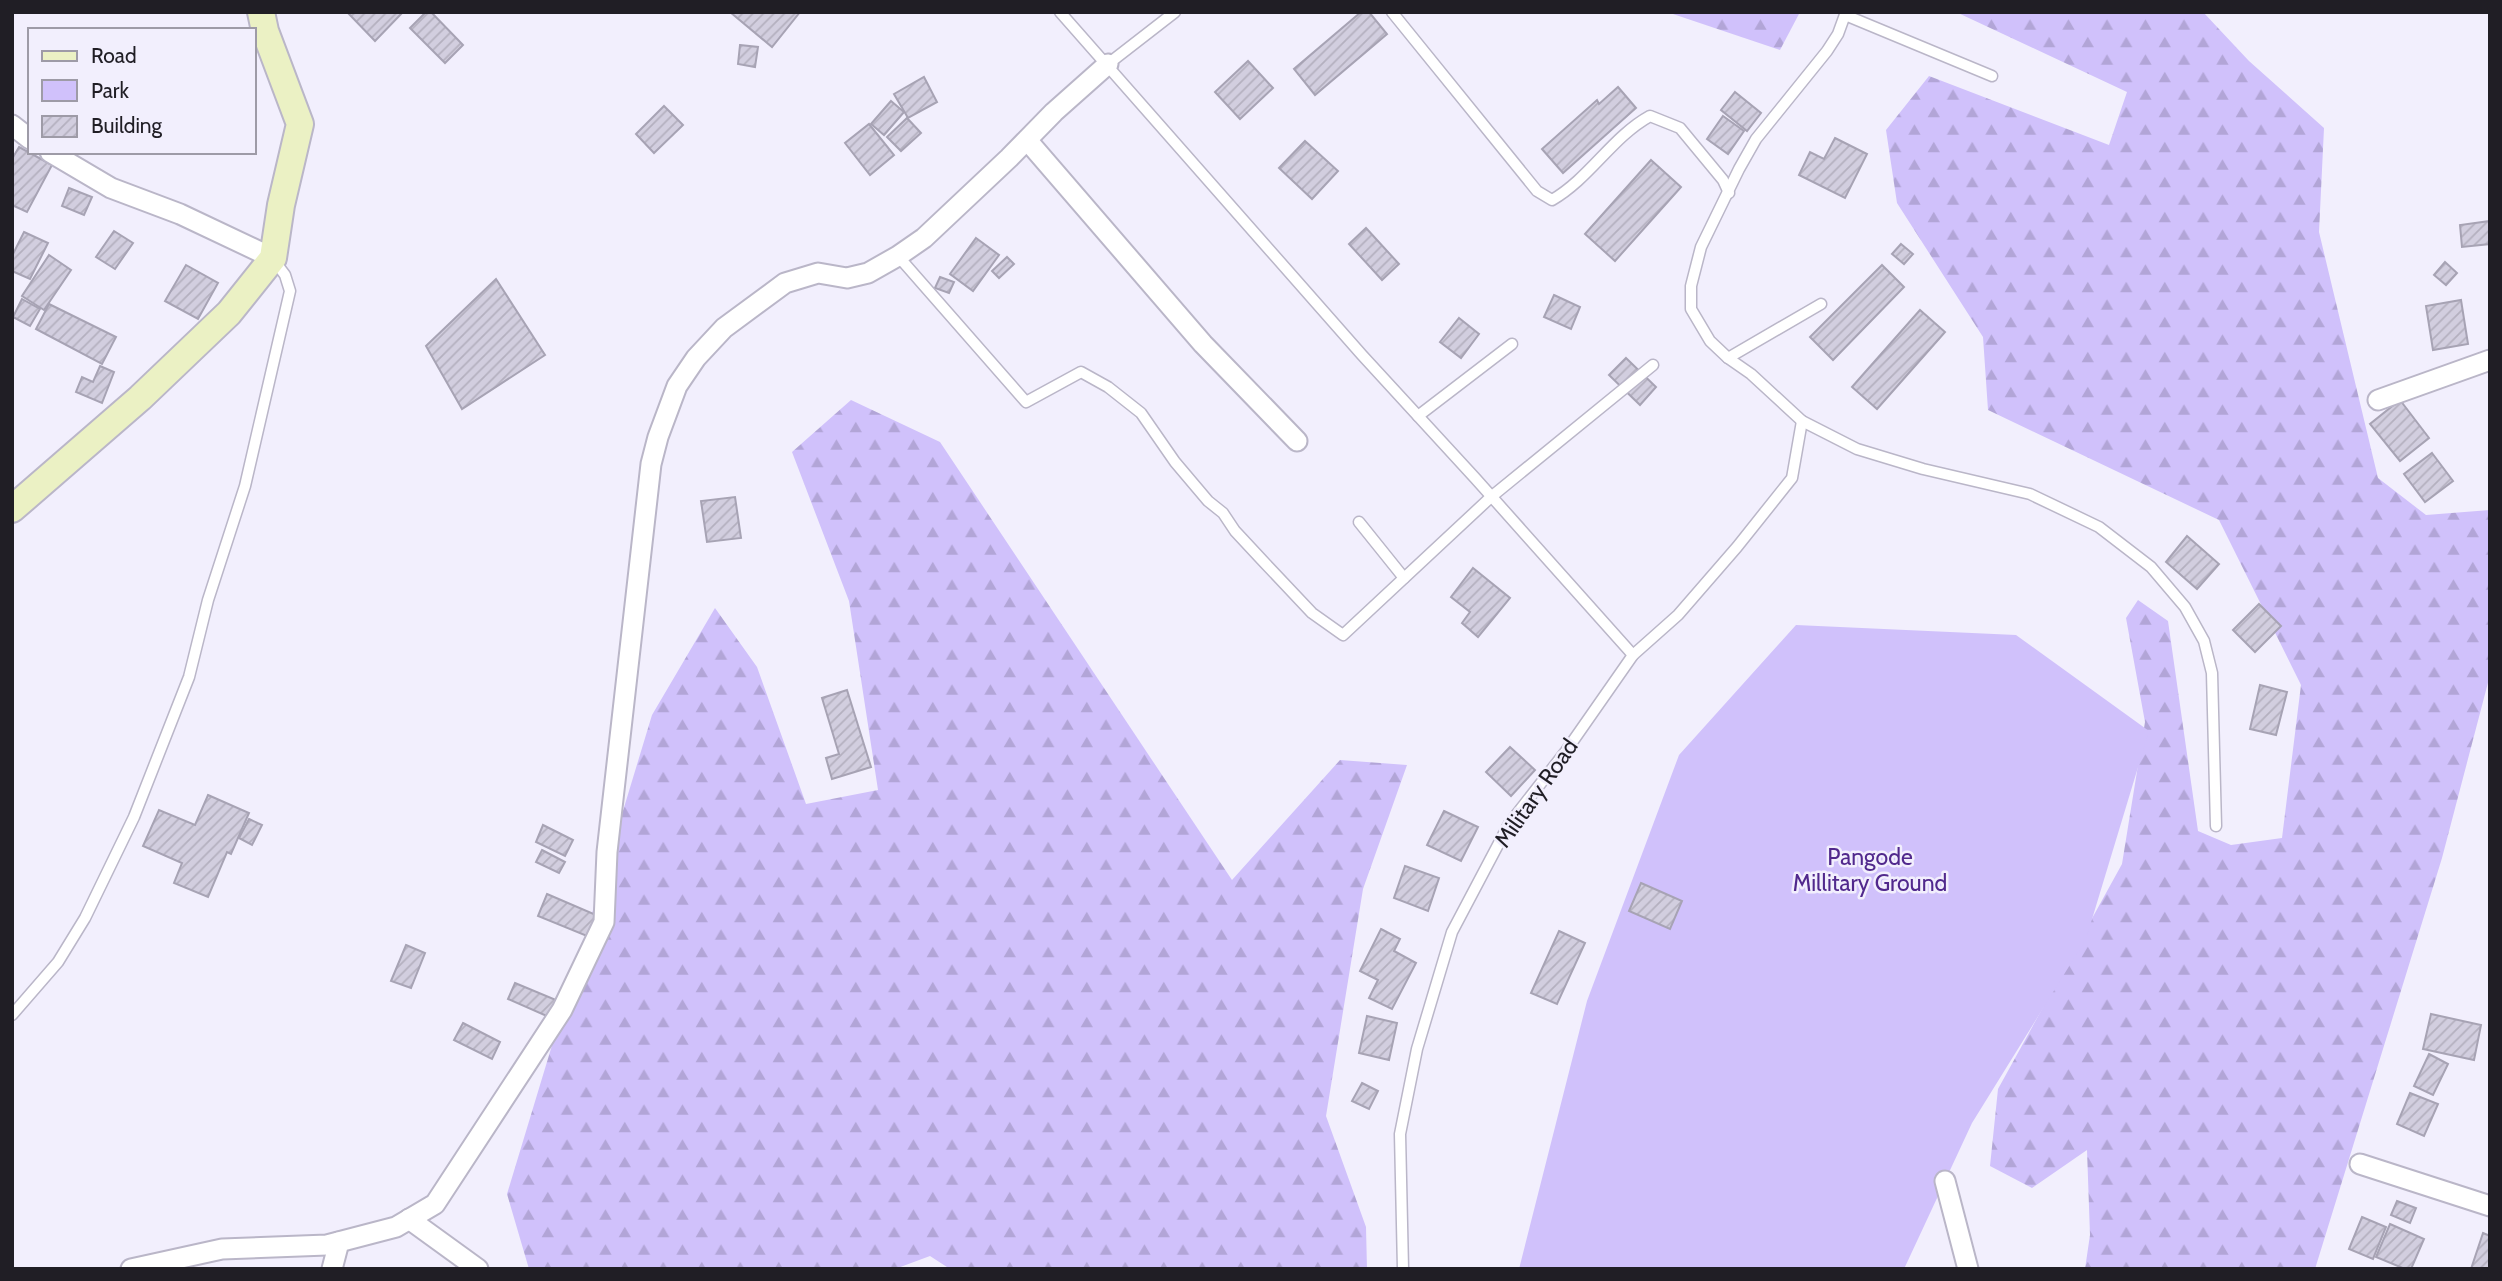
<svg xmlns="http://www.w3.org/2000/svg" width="2502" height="1281" viewBox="0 0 2502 1281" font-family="Cabin,sans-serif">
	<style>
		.forest { fill: url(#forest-firs) }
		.park { fill: #d0c1fb }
		.building { fill: url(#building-hatch); stroke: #a7a3b4; stroke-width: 2 }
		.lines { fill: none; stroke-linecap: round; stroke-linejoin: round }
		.lane-casing { stroke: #bab6c8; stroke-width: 13 }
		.street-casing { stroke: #bab6c8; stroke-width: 23 }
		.secondary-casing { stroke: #bab6c8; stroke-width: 30 }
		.lane { stroke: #fff; stroke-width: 10 }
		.street { stroke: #fff; stroke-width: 19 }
		.secondary { stroke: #ebf1c4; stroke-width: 26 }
		.labels { text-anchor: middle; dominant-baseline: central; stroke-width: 5; stroke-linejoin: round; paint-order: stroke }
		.street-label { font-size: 23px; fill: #201e25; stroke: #f2effd }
		.park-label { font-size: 23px; fill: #51298d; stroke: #f2effd }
	</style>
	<defs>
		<pattern id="forest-firs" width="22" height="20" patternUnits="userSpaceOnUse" patternTransform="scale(1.75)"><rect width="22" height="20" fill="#d0c1fb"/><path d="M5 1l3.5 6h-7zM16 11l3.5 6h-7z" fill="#b2a5d7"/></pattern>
		<pattern id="building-hatch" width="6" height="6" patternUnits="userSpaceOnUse" patternTransform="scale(1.75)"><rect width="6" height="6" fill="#d2cedf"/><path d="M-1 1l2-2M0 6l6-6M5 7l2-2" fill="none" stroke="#b4b0bf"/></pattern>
	</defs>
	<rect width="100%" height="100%" fill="#f2effd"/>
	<!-- forest -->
	<g class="forest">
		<polygon points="1667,12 1800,12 1780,50"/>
		<polygon points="1956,12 2203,12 2249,61 2324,128 2319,232 2378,478 2426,515 2490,510 2490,675 2442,858 2315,1269 2085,1269 2090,1235 2087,1150 2032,1188 1990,1166 1998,1089 2122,864 2145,722 2126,618 2138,600 2168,621 2198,831 2231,845 2282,838 2301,685 2219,520 1988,410 1983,337 1897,203 1886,130 1929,76 2109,145 2127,92"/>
		<polygon points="851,400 940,442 1232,880 1340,760 1407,765 1363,889 1326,1116 1366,1227 1367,1269 950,1269 930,1256 895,1269 529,1269 507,1194 652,715 715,608 757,667 806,804 878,790 849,601 792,452"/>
	</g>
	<!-- park -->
	<polygon class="park" points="1796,625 2016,635 2149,731 2086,939 1972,1123 1904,1269 1519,1269 1587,1001 1679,755"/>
	<!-- building -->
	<g class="building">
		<polygon points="347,12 403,12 375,41"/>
		<polygon points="426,12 431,12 463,45 445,63 410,28"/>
		<polygon points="730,12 800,12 772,47"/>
		<polygon points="1361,12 1369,12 1387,34 1315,95 1294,69"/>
		<polygon points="740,45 758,47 755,67 738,64"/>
		<polygon points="1248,61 1273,88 1240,119 1215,92"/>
		<polygon points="924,77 937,102 908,118 894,94"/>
		<polygon points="1618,87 1636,108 1563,173 1542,149 1597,100 1599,104"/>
		<polygon points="1735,92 1761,113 1747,131 1721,110"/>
		<polygon points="891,101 904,112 884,135 871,124"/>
		<polygon points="664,106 683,125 654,153 636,134"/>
		<polygon points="1723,116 1744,131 1728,154 1707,139"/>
		<polygon points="907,118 921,133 901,151 887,137"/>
		<polygon points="869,124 894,155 870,175 845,143"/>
		<polygon points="1835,138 1867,154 1845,198 1799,175 1810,152 1824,159"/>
		<polygon points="1305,141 1338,171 1312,199 1279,168"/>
		<polygon points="19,147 52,165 27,212 12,205 12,159"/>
		<polygon points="1651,160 1681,187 1615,261 1585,234"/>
		<polygon points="69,188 92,197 84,215 62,206"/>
		<polygon points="2490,221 2490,244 2462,247 2460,225"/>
		<polygon points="1366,228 1399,264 1382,280 1349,244"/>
		<polygon points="114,231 133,243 115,269 96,257"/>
		<polygon points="24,232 48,243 30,279 12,271 12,256"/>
		<polygon points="976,238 999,255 973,291 950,274"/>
		<polygon points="1901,244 1913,254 1904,264 1892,254"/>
		<polygon points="49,255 71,270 44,310 22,296"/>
		<polygon points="1007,257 1014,264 999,278 992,271"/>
		<polygon points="2445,262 2457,273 2446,285 2434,275"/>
		<polygon points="186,265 218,283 198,319 165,301"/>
		<polygon points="1882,265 1904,287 1833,360 1810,337"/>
		<polygon points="940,277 954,282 949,293 935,288"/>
		<polygon points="496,279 545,355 462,409 426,346"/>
		<polygon points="1554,295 1580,307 1571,329 1544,317"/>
		<polygon points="22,299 40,309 30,326 13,317"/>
		<polygon points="2461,300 2468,344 2433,350 2426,306"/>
		<polygon points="49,304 116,337 102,364 36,329"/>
		<polygon points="1920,310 1945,332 1877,409 1852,387"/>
		<polygon points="1459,318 1479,334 1461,358 1440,342"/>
		<polygon points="1626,358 1656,387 1640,405 1609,375"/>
		<polygon points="100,366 114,372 102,403 76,392 82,377 93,382"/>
		<polygon points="2400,400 2429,438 2400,461 2370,424"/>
		<polygon points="2432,453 2453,481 2425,502 2404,474"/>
		<polygon points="735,497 741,538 707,542 701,501"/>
		<polygon points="2187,536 2219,564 2197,589 2166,562"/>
		<polygon points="1473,568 1510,598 1478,637 1462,623 1470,612 1451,597"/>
		<polygon points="2259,604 2281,626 2255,652 2233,630"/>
		<polygon points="2260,685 2287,692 2276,735 2250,729"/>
		<polygon points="847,690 871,767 832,779 826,758 839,754 822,698"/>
		<polygon points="1510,747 1535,770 1511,796 1486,772"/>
		<polygon points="208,795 249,813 231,854 227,852 208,897 174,883 182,863 143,846 159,810 195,825"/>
		<polygon points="1444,811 1478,827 1461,861 1427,845"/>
		<polygon points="249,819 262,825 252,845 239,838"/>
		<polygon points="543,825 573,840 565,856 536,842"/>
		<polygon points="542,850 565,862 559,873 536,862"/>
		<polygon points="1405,866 1439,878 1428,911 1394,898"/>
		<polygon points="1641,883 1682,901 1670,929 1629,911"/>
		<polygon points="547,894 596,915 587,936 538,916"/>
		<polygon points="1381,929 1400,939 1394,951 1416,963 1392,1009 1369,998 1378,980 1360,971"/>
		<polygon points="1559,931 1585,943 1557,1004 1531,993"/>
		<polygon points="406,945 425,953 411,988 391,981"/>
		<polygon points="515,983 556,1000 549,1017 508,999"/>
		<polygon points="2431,1014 2481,1025 2474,1060 2423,1049"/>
		<polygon points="1367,1016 1397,1023 1389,1060 1359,1053"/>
		<polygon points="463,1023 500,1042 492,1059 454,1040"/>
		<polygon points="2429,1054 2448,1064 2433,1095 2414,1086"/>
		<polygon points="1362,1083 1378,1091 1369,1109 1352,1101"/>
		<polygon points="2410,1093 2438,1104 2424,1136 2397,1124"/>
		<polygon points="2397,1201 2416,1208 2410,1223 2391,1215"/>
		<polygon points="2362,1217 2386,1227 2373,1259 2349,1249"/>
		<polygon points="2390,1224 2424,1239 2411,1269 2405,1269 2376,1257"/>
		<polygon points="2483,1233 2490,1236 2490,1269 2471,1269"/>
	</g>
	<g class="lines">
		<defs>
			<g id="lane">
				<polyline points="1060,12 1362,355 1475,478 1633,655"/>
				<path d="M 1392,12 L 1537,191 L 1552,200 C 1590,178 1612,137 1650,116 L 1680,128 L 1723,180 L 1729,193"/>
				<polyline points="1846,12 1838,34 1827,51 1756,139 1739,169 1701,247 1691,286 1691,309 1710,341 1728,358 1751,374 1802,421 1857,449 1923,469 2030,494 2099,527 2151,567 2185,607 2204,641 2212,673 2216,826"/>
				<polyline points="1845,15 1992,76"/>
				<polyline points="1108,64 1175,12"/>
				<polyline points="898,256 1026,402 1081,372 1108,387 1141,413 1175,462 1208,501 1223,513 1235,531 1262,560 1312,613 1343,635 1491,497 1653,365"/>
				<polyline points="1728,358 1821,304"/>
				<polyline points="1418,416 1512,344"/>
				<polyline points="1359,522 1404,578"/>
				<polyline points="12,1015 58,962 85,918 134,817 189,677 208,600 245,486 290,291 285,275 273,259"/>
				<polyline points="1403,1269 1400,1134 1417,1049 1452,932 1509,824 1566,751 1633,655 1678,615 1737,547 1792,478 1802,421"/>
			</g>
			<g id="street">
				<polyline points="12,125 30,139"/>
				<polyline points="1027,140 1203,344 1297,441"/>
				<polyline points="50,152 111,188 180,214 273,258"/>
				<polyline points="2378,400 2490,360"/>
				<polyline points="2360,1164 2490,1206"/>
				<polyline points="1945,1181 1968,1269"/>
				<polyline points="409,1219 478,1269"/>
				<polyline points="131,1269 222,1249 327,1245 396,1227 435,1204 562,1010 604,922 607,852 651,464 658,437 677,386 696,358 724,328 785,283 818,273 847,278 868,273 898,256 924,238 1009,158 1054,112 1108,64"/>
				<polyline points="332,1269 339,1242"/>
			</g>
			<polyline id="secondary" points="12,509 140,398 229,313 273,258 281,205 300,124 265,31 261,12"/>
		</defs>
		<!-- lane casing -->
		<use href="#lane" class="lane-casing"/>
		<!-- street casing -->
		<use href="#street" class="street-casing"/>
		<!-- secondary casing -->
		<use href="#secondary" class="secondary-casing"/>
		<!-- lane -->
		<use href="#lane" class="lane"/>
		<!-- street -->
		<use href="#street" class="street"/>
		<!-- secondary -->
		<use href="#secondary" class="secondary"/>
	</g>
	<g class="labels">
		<!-- street labels -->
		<g class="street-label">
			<text transform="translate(1536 793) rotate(-55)">Military Road</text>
		</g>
		<!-- park labels -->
		<g class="park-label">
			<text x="1870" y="857">Pangode<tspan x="1870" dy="26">Millitary Ground</tspan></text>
		</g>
	</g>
	<!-- border -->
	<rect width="2502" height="1281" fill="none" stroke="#201e25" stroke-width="28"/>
	<!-- legend -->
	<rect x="28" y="28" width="228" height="126" fill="#f2effd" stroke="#9e9ba7" stroke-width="2"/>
	<rect x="42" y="51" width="35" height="10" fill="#ebf1c4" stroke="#9e9ba7" stroke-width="2"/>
	<text x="91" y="63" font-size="21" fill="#201e25">Road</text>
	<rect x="42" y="80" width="35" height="21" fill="#d0c1fb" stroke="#9e9ba7" stroke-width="2"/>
	<text x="91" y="98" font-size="21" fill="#201e25">Park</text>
	<rect x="42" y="116" width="35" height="21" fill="url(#building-hatch)" stroke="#9e9ba7" stroke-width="2"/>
	<text x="91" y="133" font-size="21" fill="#201e25">Building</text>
</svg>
